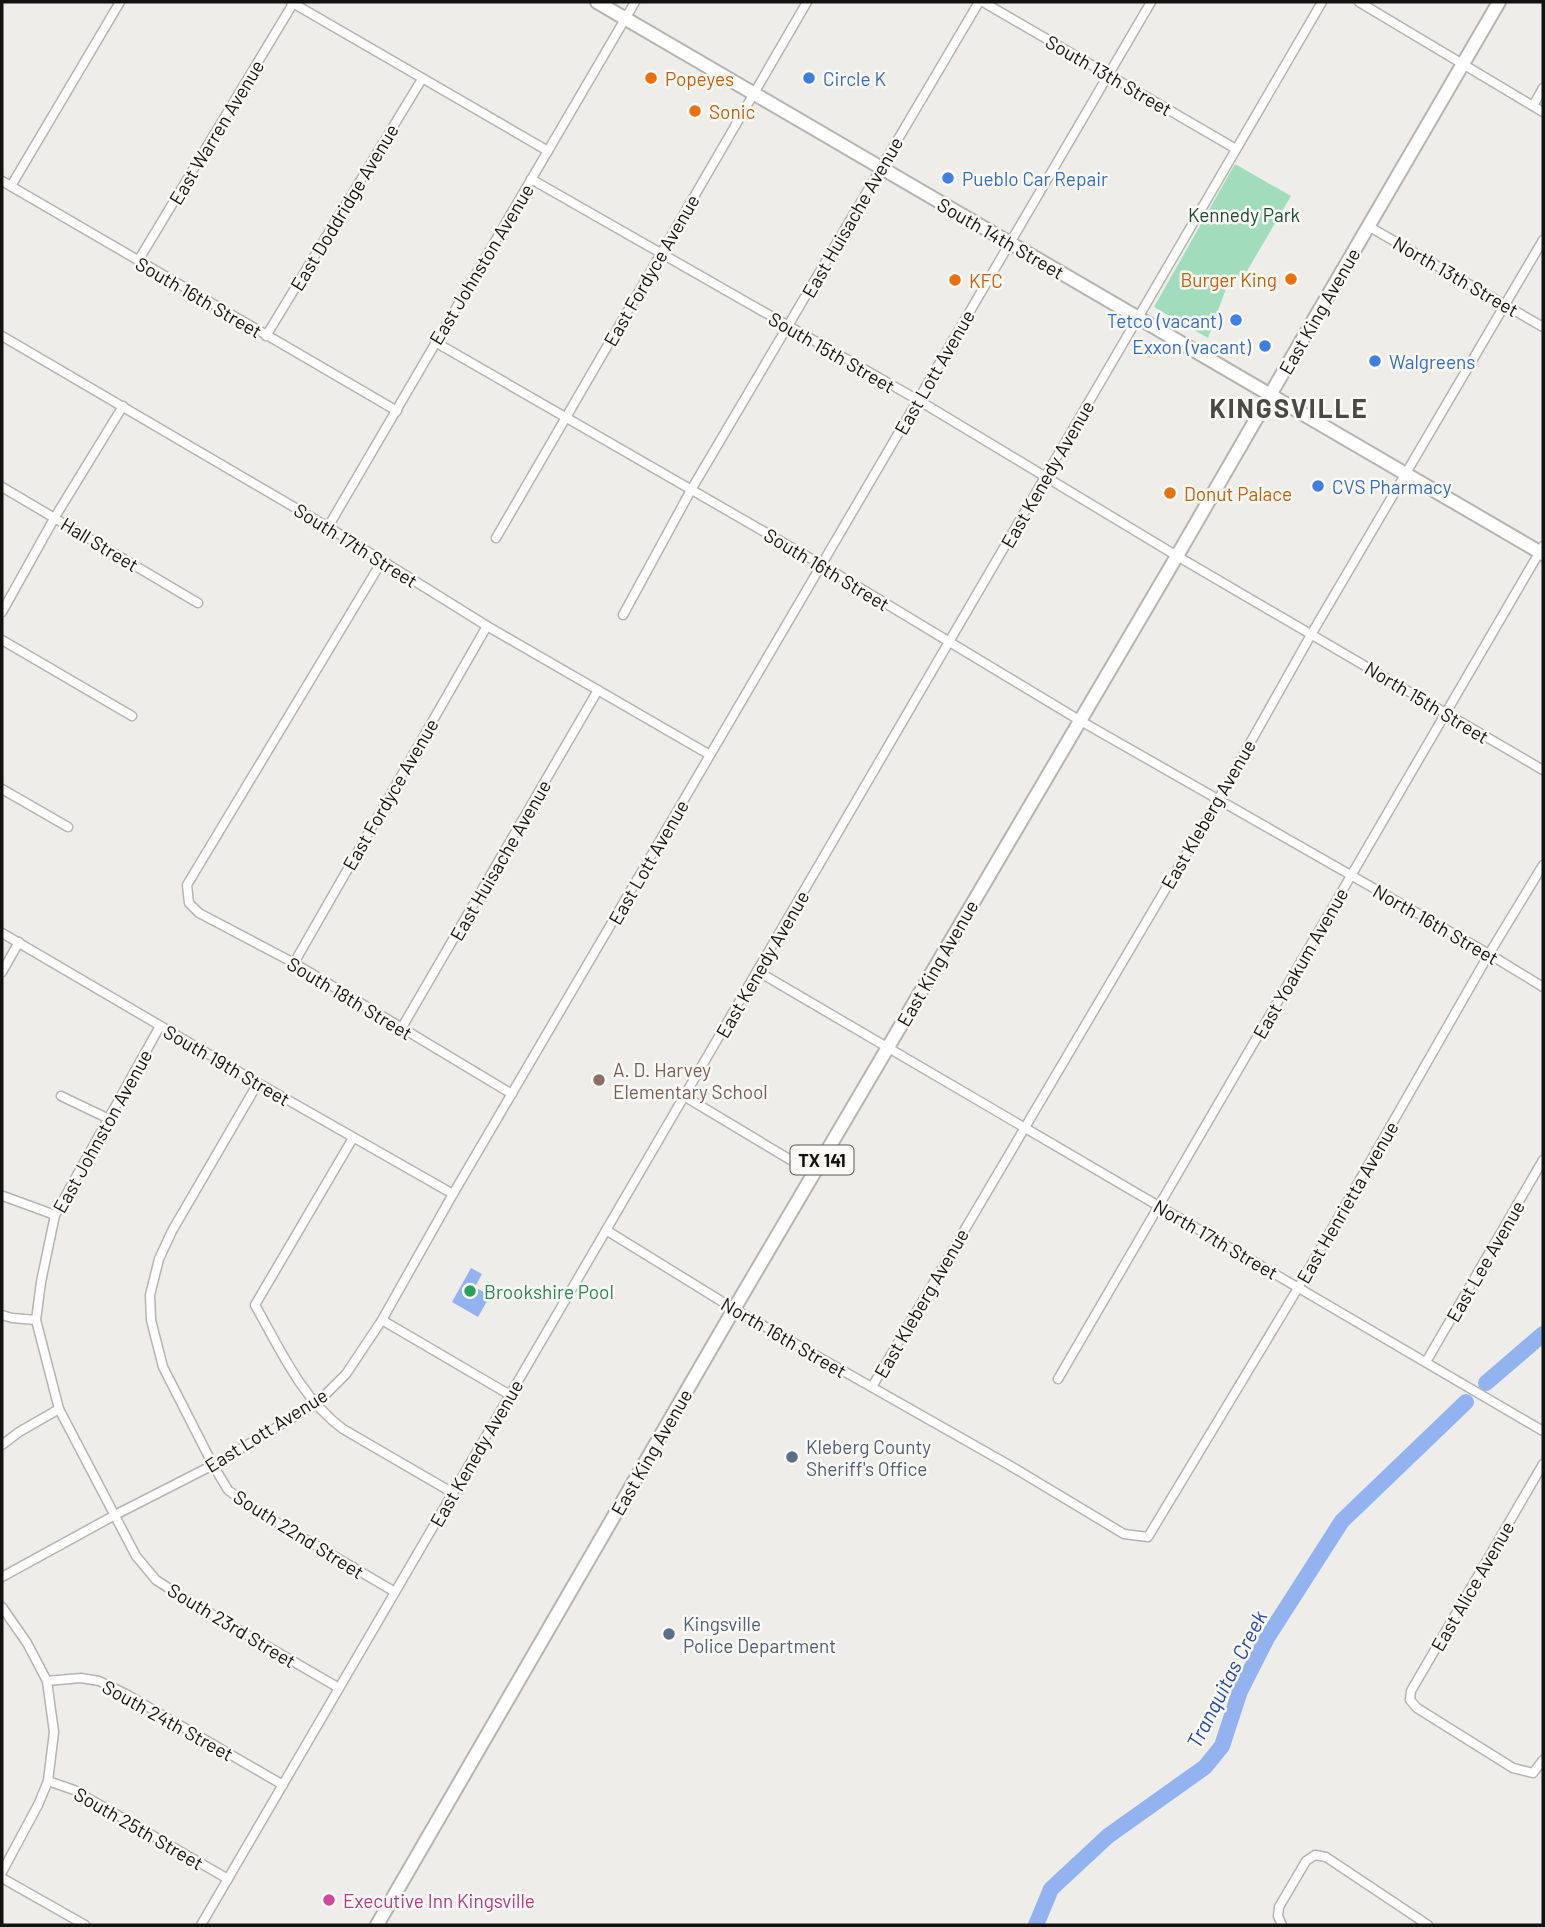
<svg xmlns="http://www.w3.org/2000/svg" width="1545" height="1927" viewBox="0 0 1545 1927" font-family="Barlow,sans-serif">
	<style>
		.green { fill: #a1ddbd }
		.water { fill: #93b2f0 }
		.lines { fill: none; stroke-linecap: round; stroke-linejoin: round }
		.river { stroke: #93b2f0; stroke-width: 16 }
		.street-casing { stroke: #b6b4b1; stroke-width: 11 }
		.secondary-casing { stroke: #b6b4b1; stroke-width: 16 }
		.primary-casing { stroke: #b6b4b1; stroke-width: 16 }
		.street { stroke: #fff; stroke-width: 8 }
		.secondary { stroke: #fff; stroke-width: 12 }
		.primary { stroke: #fff; stroke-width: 12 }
		.food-dot { fill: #e8710a; stroke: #fcfaf7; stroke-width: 2.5 }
		.shop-dot { fill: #3f7fe0; stroke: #fcfaf7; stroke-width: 2.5 }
		.education-dot { fill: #8d6e63; stroke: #fcfaf7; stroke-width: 2.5 }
		.leisure-dot { fill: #2e9e5b; stroke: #fcfaf7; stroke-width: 2.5 }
		.service-dot { fill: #5c6f8a; stroke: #fcfaf7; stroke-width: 2.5 }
		.hotel-dot { fill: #d1479c; stroke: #fcfaf7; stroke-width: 2.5 }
		.labels { text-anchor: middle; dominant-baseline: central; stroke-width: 5; stroke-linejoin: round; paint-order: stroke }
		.shield { fill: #fcfaf7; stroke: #595856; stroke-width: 2 }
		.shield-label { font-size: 18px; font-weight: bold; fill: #131211 }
		.street-label { font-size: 19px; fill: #131211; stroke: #fcfaf7 }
		.food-label { font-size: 19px; fill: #c56008; stroke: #fcfaf7; text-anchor: start }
		.shop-label { font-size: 19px; fill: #366cbe; stroke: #fcfaf7; text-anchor: start }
		.park-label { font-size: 19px; fill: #1d4833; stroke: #fcfaf7 }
		.education-label { font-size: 19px; fill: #785e54; stroke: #fcfaf7; text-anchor: start }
		.leisure-label { font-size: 19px; fill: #27864d; stroke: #fcfaf7; text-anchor: start }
		.service-label { font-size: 19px; fill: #4e5e75; stroke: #fcfaf7; text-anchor: start }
		.hotel-label { font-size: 19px; fill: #b23c85; stroke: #fcfaf7; text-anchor: start }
		.water-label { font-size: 21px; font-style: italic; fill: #254aa3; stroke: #fcfaf7 }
		.district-label { font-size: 26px; font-weight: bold; letter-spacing: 2px; fill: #4a4947; stroke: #fcfaf7 }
	</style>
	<rect width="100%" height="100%" fill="#eeedea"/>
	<!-- green -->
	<polygon class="green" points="1235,164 1291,196 1247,271 1241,273 1227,286 1208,338 1154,307"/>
	<!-- water -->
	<polygon class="water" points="471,1268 482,1274 475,1287 490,1296 478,1317 452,1302"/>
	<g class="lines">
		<!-- river -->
		<g class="river">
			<polyline points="1486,1383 1543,1334"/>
			<polyline points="1036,1925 1051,1889 1108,1836 1205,1767 1222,1746 1240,1691 1267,1638 1342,1521 1466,1402"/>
		</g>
		<defs>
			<g id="street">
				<polyline points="291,2 548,151"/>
				<polyline points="983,2 1236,149"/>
				<polyline points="1359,2 1543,112"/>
				<polyline points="1533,106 1543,88"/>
				<polyline points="531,179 918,400 1177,556 1543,770"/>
				<polyline points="2,181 397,411"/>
				<polyline points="11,186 120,2"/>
				<polyline points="1368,226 1543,327"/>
				<polyline points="138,261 294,2"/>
				<polyline points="2,336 328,527 487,626 710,755"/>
				<polyline points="266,336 422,79"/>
				<polyline points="435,342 822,565 1079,720 1489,954 1543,987"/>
				<polyline points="2,487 198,603"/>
				<path d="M 328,527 C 431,352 533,177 635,2"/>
				<polyline points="496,538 807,2"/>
				<polyline points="382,561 187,885 189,903 199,913 294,963 512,1094"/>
				<polyline points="2,612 55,517 123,406"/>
				<polyline points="623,615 691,490 979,2"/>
				<polyline points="2,640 132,716"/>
				<polyline points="2,789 68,827"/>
				<polyline points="2,933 258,1083 453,1194"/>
				<polyline points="294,963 487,626"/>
				<polyline points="757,971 1543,1431"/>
				<polyline points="2,972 19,942"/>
				<polyline points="160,1026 55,1215 41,1282 36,1320 59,1409 136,1556 156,1580 184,1598 339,1688"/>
				<polyline points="401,1029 598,690"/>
				<polyline points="258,1083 172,1231 159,1259 150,1295 151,1320 163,1367 213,1465 228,1490 249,1506 395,1592"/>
				<polyline points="61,1096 107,1118"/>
				<polyline points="684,1096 814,1174"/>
				<path d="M 353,1138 L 255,1305 C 280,1349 302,1399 343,1429 L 453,1493"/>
				<polyline points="3,1196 55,1215"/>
				<polyline points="606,1230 734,1309 1009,1465 1124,1534 1148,1537 1298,1288 1489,954 1543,865"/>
				<polyline points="2,1315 12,1318 36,1320"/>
				<polyline points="382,1320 510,1395"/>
				<polyline points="1426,1362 1543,1160"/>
				<polyline points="1058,1379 1543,546"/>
				<polyline points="872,1387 1218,800 1312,633 1543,240"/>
				<polyline points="2,1445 19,1432 59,1409"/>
				<polyline points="1543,1464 1411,1691 1410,1700 1417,1708 1513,1768 1533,1773 1543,1760"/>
				<polyline points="2,1577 115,1515 213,1465 316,1404 346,1374 382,1320 453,1194 1151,2"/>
				<polyline points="2,1607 27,1643 47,1681 54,1732 48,1781 38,1805 2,1872"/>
				<polyline points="47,1681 81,1678 99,1681 126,1694 283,1785"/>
				<polyline points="48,1781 74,1790 228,1879"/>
				<polyline points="2,1878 85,1925"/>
				<polyline points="201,1925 1322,2"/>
				<polyline points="1282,1925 1278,1916 1279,1907 1306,1861 1315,1855 1326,1857 1428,1925"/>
			</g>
			<polyline id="secondary" points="1270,395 1499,2"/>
			<g id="primary">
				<polyline points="597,2 1543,554"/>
				<polyline points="377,1925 734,1309 1177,556 1270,395"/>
			</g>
		</defs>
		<!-- street casing -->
		<use href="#street" class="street-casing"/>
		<!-- secondary casing -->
		<use href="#secondary" class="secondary-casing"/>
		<!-- primary casing -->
		<use href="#primary" class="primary-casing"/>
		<!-- street -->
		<use href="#street" class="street"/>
		<!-- secondary -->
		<use href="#secondary" class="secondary"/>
		<!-- primary -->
		<use href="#primary" class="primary"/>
	</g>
	<!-- markers -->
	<g class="food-dot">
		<circle cx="651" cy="78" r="7"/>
		<circle cx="695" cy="111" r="7"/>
		<circle cx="1291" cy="279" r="7"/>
		<circle cx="955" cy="280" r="7"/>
		<circle cx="1170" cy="493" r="7"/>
	</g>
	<g class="shop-dot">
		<circle cx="809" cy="78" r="7"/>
		<circle cx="948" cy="178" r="7"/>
		<circle cx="1236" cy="320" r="7"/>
		<circle cx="1265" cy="346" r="7"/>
		<circle cx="1375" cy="361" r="7"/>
		<circle cx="1318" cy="486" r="7"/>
	</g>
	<circle class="education-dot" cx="599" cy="1080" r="7"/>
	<circle class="leisure-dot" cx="470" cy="1291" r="7"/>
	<g class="service-dot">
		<circle cx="792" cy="1457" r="7"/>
		<circle cx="669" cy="1634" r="7"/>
	</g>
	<circle class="hotel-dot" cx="329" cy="1900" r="7"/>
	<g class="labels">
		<!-- shield labels -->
		<rect class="shield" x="790.5" y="1145.5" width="63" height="29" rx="5"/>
		<g class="shield-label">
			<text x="822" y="1160">TX 141</text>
		</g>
		<!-- street labels -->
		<g class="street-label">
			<text transform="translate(1109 75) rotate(30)">South 13th Street</text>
			<text transform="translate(216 132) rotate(-59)">East Warren Avenue</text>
			<text transform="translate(344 207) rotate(-59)">East Doddridge Avenue</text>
			<text transform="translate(852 217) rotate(-60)">East Huisache Avenue</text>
			<text transform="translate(1001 238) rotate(30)">South 14th Street</text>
			<text transform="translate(481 264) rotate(-59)">East Johnston Avenue</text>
			<text transform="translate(651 270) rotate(-60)">East Fordyce Avenue</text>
			<text transform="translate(1456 276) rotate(30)">North 13th Street</text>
			<text transform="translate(199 297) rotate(30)">South 16th Street</text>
			<text transform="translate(1319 311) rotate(-60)">East King Avenue</text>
			<text transform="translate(832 352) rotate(30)">South 15th Street</text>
			<text transform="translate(934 372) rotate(-60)">East Lott Avenue</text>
			<text transform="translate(1047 474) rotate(-60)">East Kenedy Avenue</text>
			<text transform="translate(100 544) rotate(31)">Hall Street</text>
			<text transform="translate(356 545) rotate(32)">South 17th Street</text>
			<text transform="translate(827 569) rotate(31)">South 16th Street</text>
			<text transform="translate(1427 702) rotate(31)">North 15th Street</text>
			<text transform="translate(390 794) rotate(-60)">East Fordyce Avenue</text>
			<text transform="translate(1208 814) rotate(-60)">East Kleberg Avenue</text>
			<text transform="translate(500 860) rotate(-60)">East Huisache Avenue</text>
			<text transform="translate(648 862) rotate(-60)">East Lott Avenue</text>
			<text transform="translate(1436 924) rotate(30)">North 16th Street</text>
			<text transform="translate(937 963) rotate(-60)">East King Avenue</text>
			<text transform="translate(1300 963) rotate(-60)">East Yoakum Avenue</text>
			<text transform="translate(762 964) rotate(-60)">East Kenedy Avenue</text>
			<text transform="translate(350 998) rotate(31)">South 18th Street</text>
			<text transform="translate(227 1065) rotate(30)">South 19th Street</text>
			<text transform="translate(102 1131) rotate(-61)">East Johnston Avenue</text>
			<text transform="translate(1347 1202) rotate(-60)">East Henrietta Avenue</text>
			<text transform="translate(1216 1239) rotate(30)">North 17th Street</text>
			<text transform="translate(1485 1261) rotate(-60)">East Lee Avenue</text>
			<text transform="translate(921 1303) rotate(-60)">East Kleberg Avenue</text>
			<text transform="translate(784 1337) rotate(30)">North 16th Street</text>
			<text transform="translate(266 1430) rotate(-32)">East Lott Avenue</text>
			<text transform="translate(651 1452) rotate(-60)">East King Avenue</text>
			<text transform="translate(476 1453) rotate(-60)">East Kenedy Avenue</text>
			<text transform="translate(299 1534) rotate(32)">South 22nd Street</text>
			<text transform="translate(1472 1586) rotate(-60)">East Alice Avenue</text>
			<text transform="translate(232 1625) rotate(31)">South 23rd Street</text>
			<text transform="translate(168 1720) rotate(29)">South 24th Street</text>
			<text transform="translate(139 1828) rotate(30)">South 25th Street</text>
		</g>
		<!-- food labels -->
		<g class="food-label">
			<text x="665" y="78">Popeyes</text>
			<text x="709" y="111">Sonic</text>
			<text x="1277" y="279" text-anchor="end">Burger King</text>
			<text x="969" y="280">KFC</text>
			<text x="1184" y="493">Donut Palace</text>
		</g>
		<!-- shop labels -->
		<g class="shop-label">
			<text x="823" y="78">Circle K</text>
			<text x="962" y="178">Pueblo Car Repair</text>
			<text x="1222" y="320" text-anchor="end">Tetco (vacant)</text>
			<text x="1251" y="346" text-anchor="end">Exxon (vacant)</text>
			<text x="1389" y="361">Walgreens</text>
			<text x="1332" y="486">CVS Pharmacy</text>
		</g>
		<!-- park labels -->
		<g class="park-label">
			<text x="1244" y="214">Kennedy Park</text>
		</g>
		<!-- education labels -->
		<g class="education-label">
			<text x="613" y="1069">A. D. Harvey<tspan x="613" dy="22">Elementary School</tspan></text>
		</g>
		<!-- leisure labels -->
		<g class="leisure-label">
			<text x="484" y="1291">Brookshire Pool</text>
		</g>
		<!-- service labels -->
		<g class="service-label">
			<text x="806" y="1446">Kleberg County<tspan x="806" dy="22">Sheriff's Office</tspan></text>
			<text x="683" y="1623">Kingsville<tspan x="683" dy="22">Police Department</tspan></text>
		</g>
		<!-- hotel labels -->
		<g class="hotel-label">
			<text x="343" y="1900">Executive Inn Kingsville</text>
		</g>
		<!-- water labels -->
		<g class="water-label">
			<text transform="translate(1226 1679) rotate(-63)">Tranquitas Creek</text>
		</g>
		<!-- district labels -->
		<g class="district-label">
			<text x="1289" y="407">KINGSVILLE</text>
		</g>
	</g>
	<!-- border -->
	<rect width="1545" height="1927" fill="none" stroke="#131211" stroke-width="7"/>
</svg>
